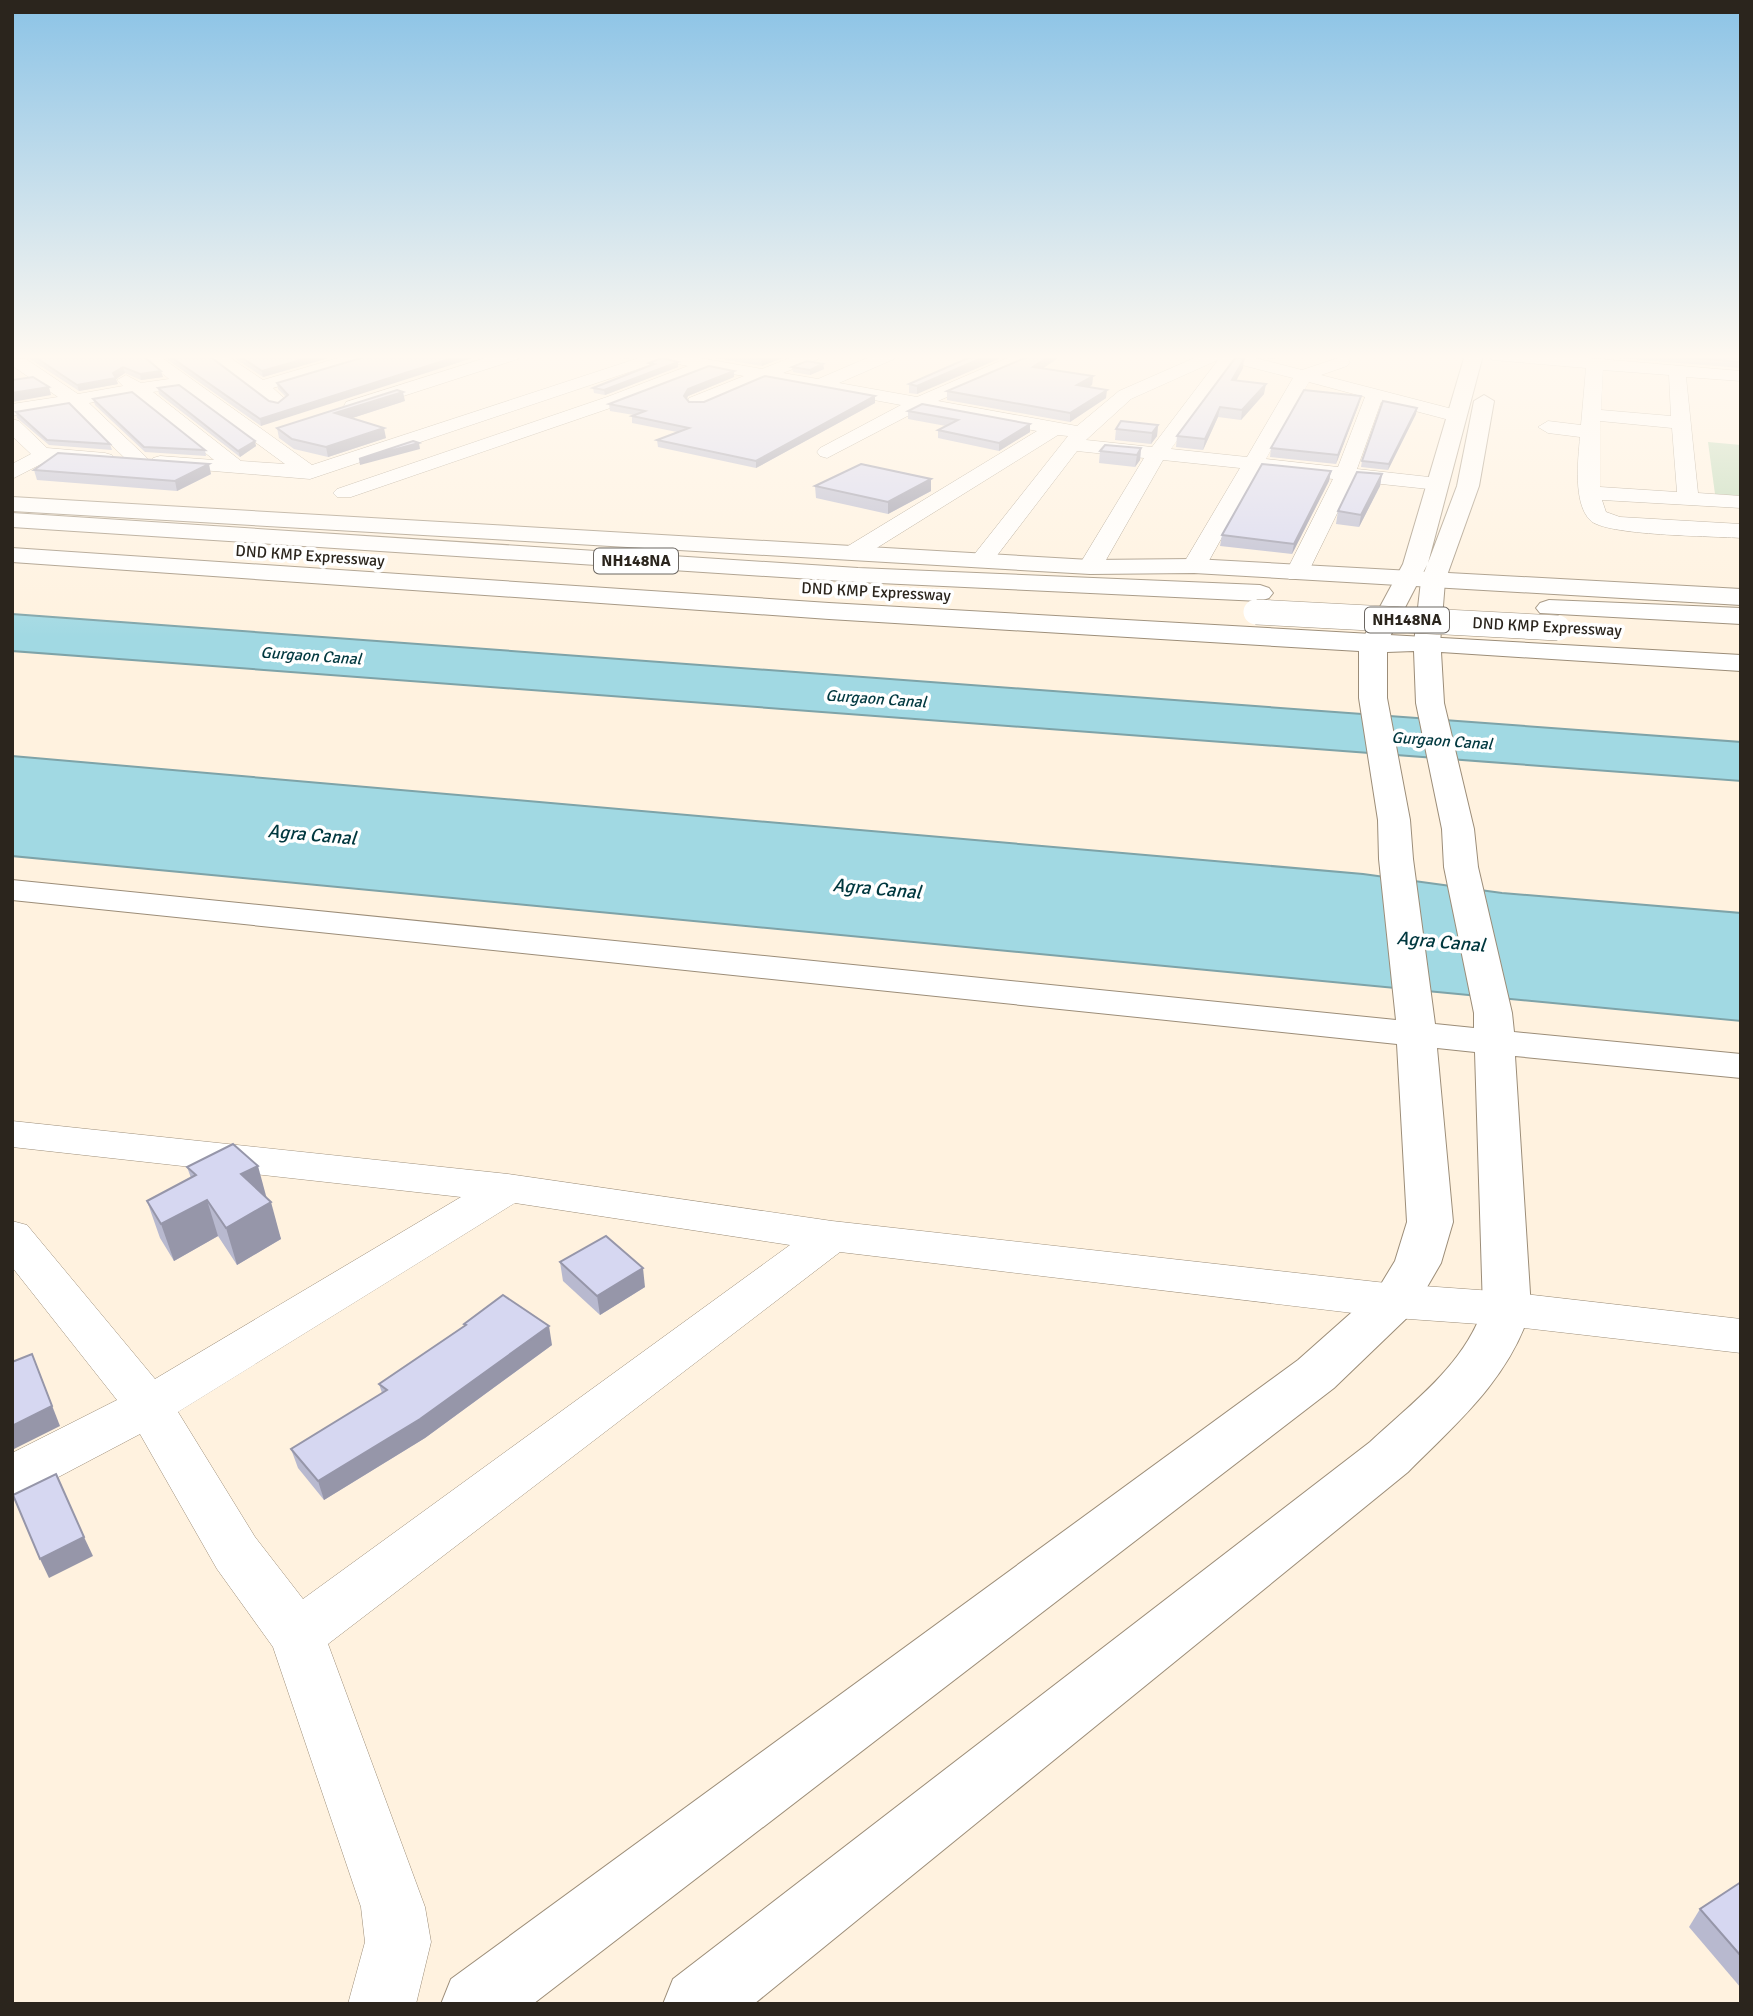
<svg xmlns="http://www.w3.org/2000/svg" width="1753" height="2016" viewBox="0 0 1753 2016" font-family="Signika,sans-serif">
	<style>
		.green { fill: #bcd8b5 }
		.water { fill: #a1d9e3; stroke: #7ea3a8; stroke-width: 2 }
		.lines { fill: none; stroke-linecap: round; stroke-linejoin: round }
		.minor-casing { stroke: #9c8d78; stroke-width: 1 }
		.tertiary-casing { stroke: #9c8d78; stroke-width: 2 }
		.secondary-casing { stroke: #9c8d78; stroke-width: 2 }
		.trunk-casing { stroke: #9c8d78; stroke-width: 2 }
		.minor { fill: #fff; fill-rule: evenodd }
		.tertiary { fill: #fff; fill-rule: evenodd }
		.secondary { fill: #fff; fill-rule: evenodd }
		.trunk { fill: #fff; fill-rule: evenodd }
		.trunk-bridge-casing { stroke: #9c8d78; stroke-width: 26; stroke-linecap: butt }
		.trunk-bridge { stroke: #fff; stroke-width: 25 }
		.wall { fill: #b8b9cf }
		.shaded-wall { fill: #9696a9 }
		.building { fill: #d6d7f1; stroke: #9696a9; stroke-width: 2 }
		.labels { text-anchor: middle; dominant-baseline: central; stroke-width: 7; stroke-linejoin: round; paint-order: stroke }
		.far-street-label { font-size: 16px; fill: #2b251d; stroke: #fff }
		.shield { fill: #fff; stroke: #6b6661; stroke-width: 2 }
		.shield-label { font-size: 16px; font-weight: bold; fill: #2b251d }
		.far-water-label { font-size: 16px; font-style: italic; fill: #01383f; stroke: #fff }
		.water-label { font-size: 19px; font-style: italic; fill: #01383f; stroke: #fff }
	</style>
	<rect width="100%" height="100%" fill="#fff2df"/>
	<!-- green -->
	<polygon class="green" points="1708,442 1741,445 1741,496 1715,494"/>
	<!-- water -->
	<g class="water">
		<polygon points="12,614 1741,742 1741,781 12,651"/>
		<polygon points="12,756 1363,874 1502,893 1741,913 1741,1021 12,856"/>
	</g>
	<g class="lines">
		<defs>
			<g id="minor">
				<path d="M 139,355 L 158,355 L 312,465 L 648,355 L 683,355 L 762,369 L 797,355 L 820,355 L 818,359 L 783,373 L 818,379 L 874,355 L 896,355 L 894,359 L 839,383 L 917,397 L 1014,355 L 1036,355 L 1034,359 L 938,401 L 1077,426 L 1119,391 L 1201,355 L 1244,355 L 1302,370 L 1341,357 L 1347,358 L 1350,362 L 1347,366 L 1321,375 L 1464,412 L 1466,416 L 1457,422 L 1381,402 L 1357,469 L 1438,478 L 1445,480 L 1448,484 L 1445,488 L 1438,490 L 1353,481 L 1305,579 L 1289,579 L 1285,574 L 1333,479 L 1259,471 L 1206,566 L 1202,571 L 1186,571 L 1182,566 L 1240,468 L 1163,460 L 1102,567 L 1098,572 L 1082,572 L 1078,567 L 1144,458 L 1077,451 L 989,566 L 973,566 L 969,561 L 973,556 L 1068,436 L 1058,435 L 859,559 L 843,559 L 839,554 L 843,549 L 1037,431 L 921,409 L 827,458 L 820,456 L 817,452 L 820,448 L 901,405 L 765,380 L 703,406 L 689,406 L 687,402 L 689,398 L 744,376 L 709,370 L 619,405 L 351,497 L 337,497 L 333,493 L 337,489 L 607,397 L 688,366 L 662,361 L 310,479 L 153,466 L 150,462 L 153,458 L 160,456 L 214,460 L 134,395 L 89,403 L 146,457 L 149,461 L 146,465 L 132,465 L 71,406 L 12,416 L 12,404 L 58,397 L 14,367 L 14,359 L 26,359 L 78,394 L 123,386 L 117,380 L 126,375 L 141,383 L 169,379 ZM 1218,360 L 1152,447 L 1086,440 L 1131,399 ZM 1234,363 L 1293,378 L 1247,457 L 1171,449 ZM 1309,382 L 1365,397 L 1338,467 L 1266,459 ZM 181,388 L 285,464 L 241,461 L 153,392 Z"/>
				<polygon points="206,355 226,355 263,380 348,355 373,355 371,359 273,388 287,401 278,407 272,405"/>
				<polygon points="495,355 520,355 518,359 360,410 353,412 344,406 346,402"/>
				<path d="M 1485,355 L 1552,355 L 1741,371 L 1741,381 L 1686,377 L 1698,493 L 1741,496 L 1741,508 L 1602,500 L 1606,512 L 1620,517 L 1741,524 L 1741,538 C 1714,536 1604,536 1590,520 C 1573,503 1578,460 1580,437 L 1548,433 L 1538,427 L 1548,421 L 1581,425 L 1586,368 L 1493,360 ZM 1603,370 L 1669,375 L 1671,416 L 1601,410 ZM 1600,421 L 1672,428 L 1677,492 L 1600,487 Z"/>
				<polygon points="12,419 19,421 47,448 105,453 112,455 115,459 112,463 105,465 49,460 12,479 12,464 31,454 12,436"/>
				<path d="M 12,1121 L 508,1174 L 832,1221 L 1395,1284 L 1507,1292 L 1741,1319 L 1741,1353 L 1507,1326 L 1395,1318 L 840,1252 L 328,1644 L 425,1907 L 431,1942 L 416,2004 L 348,2004 L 365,1942 L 361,1907 L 273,1647 L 217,1569 L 140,1434 L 30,1492 L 12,1498 L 12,1453 L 117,1400 L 12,1267 L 12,1221 L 27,1225 L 155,1379 L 461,1197 L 12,1147 ZM 515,1203 L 790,1245 L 303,1599 L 255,1537 L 178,1412 Z"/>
			</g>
			<g id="tertiary">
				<polygon points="12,497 1090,560 1194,559 1741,589 1741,605 1194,573 1090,574 12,511"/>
				<path d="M 12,548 L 829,603 L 1741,655 L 1741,671 L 1441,652 L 1444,703 L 1474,829 L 1478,867 L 1512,1013 L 1514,1032 L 1741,1054 L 1741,1078 L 1515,1056 L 1531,1309 C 1509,1379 1458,1422 1408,1472 L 754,2004 L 663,2004 L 673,1979 L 1370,1442 C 1413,1402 1463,1366 1483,1309 L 1475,1052 L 1437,1048 L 1453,1222 L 1441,1263 L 1412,1313 L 1334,1388 L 533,2004 L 441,2004 L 451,1979 L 1298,1360 L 1378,1289 L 1395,1261 L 1407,1222 L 1397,1044 L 12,900 L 12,880 L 1396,1020 L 1379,859 L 1378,820 L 1359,698 L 1359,651 L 829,619 L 12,562 ZM 1414,651 L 1416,703 L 1442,829 L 1444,867 L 1474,1013 L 1474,1028 L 1435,1024 L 1413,859 L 1410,820 L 1387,698 L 1387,652 Z"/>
			</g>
			<polygon id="secondary" points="1465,355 1483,355 1428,563 1457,486 1474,401 1484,395 1494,401 1479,486 1445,581 1440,643 1437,649 1427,651 1417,649 1414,643 1421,581 1427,565 1383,650 1373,652 1363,650 1360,644 1403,564"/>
			<g id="trunk">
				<polygon points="12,513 858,568 1260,585 1269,588 1273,593 1269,598 1260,601 858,582 12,527"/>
				<polygon points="1549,600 1741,608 1741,624 1540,613 1536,608 1540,603"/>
			</g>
		</defs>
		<!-- minor casing -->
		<use href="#minor" class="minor-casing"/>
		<!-- tertiary casing -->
		<use href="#tertiary" class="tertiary-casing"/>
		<!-- secondary casing -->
		<use href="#secondary" class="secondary-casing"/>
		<!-- trunk casing -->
		<use href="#trunk" class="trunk-casing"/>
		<!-- minor -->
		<use href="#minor" class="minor"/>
		<!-- tertiary -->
		<use href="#tertiary" class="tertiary"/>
		<!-- secondary -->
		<use href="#secondary" class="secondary"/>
		<!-- trunk -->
		<use href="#trunk" class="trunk"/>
		<defs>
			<polyline id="trunk-bridge" points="1256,612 1558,628"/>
		</defs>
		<!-- trunk-bridge casing -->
		<use href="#trunk-bridge" class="trunk-bridge-casing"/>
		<!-- trunk-bridge -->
		<use href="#trunk-bridge" class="trunk-bridge"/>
	</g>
	<!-- wall -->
	<g class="wall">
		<polygon points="15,355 142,355 163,377 141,380 125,373 116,379 118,384 79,391 27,357 16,356"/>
		<polygon points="161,355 208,355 269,401 278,403 286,397 278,389 277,383 371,355 261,426"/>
		<polygon points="230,355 339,355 263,377"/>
		<polygon points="606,355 640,355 628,359"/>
		<polygon points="697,355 790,355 762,366"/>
		<polygon points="975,355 917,394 909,393 909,384"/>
		<polygon points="1248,355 1286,355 1271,359"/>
		<polygon points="1581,355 1741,355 1741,368"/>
		<polygon points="649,363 678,367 605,395 594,393 593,388 649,366"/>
		<polygon points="823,364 824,369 810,375 793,372 792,367"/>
		<polygon points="1043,368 1093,376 1092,385 1088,387 1106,398 1070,422 947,400 947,391"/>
		<polygon points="1243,368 1236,381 1264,394 1241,420 1218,417 1203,450 1176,447 1177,436"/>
		<polygon points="734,377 688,396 686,399 689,402 875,403 756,468 658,447 657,440 677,432 632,423 632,416 634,415 610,411 609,404"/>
		<polygon points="158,388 256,446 240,457 159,394"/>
		<polygon points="93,399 205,450 206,456 145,452 95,405"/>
		<polygon points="405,401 352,418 386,438 328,457 294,449 279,438 277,428"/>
		<polygon points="1359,404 1336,464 1270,457 1271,448"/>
		<polygon points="908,411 1030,424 1030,432 999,451 938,438 938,430 946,426 908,419"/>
		<polygon points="16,412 110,444 112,450 49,445 17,418"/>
		<polygon points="1416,414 1388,470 1361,467 1362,461"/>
		<polygon points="1158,425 1157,436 1151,444 1115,440 1116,429"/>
		<polygon points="1141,448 1140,460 1135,467 1099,463 1100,451"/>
		<polygon points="34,470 211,474 177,491 37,480"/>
		<polygon points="1331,471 1329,481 1292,554 1220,546 1222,535"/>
		<polygon points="1382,474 1380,486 1359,527 1336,524 1338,511"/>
		<polygon points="931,479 931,491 888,514 816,498 815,486"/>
		<polygon points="187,1167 267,1199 281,1239 237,1265 218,1236 174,1261 160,1238 147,1201 191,1178"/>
		<polygon points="560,1262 645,1287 600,1315 563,1281"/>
		<polygon points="464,1324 552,1345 425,1438 324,1500 298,1468 291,1449 382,1393 379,1384 464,1326"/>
		<polygon points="1741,1882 1741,1988 1689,1927 1700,1909"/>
	</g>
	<!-- shaded-wall -->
	<g class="shaded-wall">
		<polygon points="318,355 339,355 263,377 262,371"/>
		<polygon points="462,355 482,355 261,426 260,419"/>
		<polygon points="628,355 640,355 628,359"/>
		<polygon points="770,355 790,355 762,366 761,358"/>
		<polygon points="989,355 1008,355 917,394 917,386"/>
		<polygon points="1051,355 1063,355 1033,375 1033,367"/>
		<polygon points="1272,355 1286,355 1271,359"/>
		<polygon points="1244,359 1243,368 1231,390 1232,380"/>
		<polygon points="678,362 678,367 605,395 604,390"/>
		<polygon points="823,364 824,369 810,375 810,370"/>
		<polygon points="123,367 125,373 116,379 118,384 79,391 77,385 113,373"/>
		<polygon points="161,371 163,377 141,380 140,374"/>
		<polygon points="734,371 734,377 688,396 685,403 684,396 688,389"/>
		<polygon points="1093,376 1092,385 1076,393 1077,385"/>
		<polygon points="1266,384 1264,394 1241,420 1242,410"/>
		<polygon points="49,387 51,395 12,402 12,393"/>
		<polygon points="1107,390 1106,398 1070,422 1070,413"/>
		<polygon points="403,392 405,401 337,423 335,413"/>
		<polygon points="875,396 875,403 756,468 756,461"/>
		<polygon points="1361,396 1359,404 1336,464 1338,455"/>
		<polygon points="1220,407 1218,417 1203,450 1205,439"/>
		<polygon points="1417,408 1416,414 1388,470 1389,464"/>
		<polygon points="1030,424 1030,432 999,451 999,443"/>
		<polygon points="1158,425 1157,436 1151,444 1152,433"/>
		<polygon points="384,428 386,438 328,457 326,447"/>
		<polygon points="255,441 256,446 240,457 238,451"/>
		<polygon points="419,443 420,449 360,465 359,459"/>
		<polygon points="1141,448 1140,460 1135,467 1137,455"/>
		<polygon points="209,464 211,474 177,491 175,481"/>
		<polygon points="1331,471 1329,481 1292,554 1294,544"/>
		<polygon points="1382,474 1380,486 1359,527 1361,515"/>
		<polygon points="931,479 931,491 888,514 888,502"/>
		<polygon points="258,1166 268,1203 241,1174"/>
		<polygon points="207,1200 218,1236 174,1261 161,1224"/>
		<polygon points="271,1202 281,1239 237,1265 226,1228"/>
		<polygon points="643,1268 645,1287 600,1315 597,1296"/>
		<polygon points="549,1326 552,1345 425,1438 324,1500 318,1481"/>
		<polygon points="32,1354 60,1426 12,1450 12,1426"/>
		<polygon points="84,1537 93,1556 49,1578 40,1559"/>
	</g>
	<!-- building -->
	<g class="building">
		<polygon points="32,355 142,355 161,371 140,374 123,367 113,373 116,378 77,385"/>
		<polygon points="168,355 208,355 269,401 278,403 288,395 277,383 371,355 462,355 260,419"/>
		<polygon points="238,355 318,355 262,371"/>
		<polygon points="742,355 770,355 761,358"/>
		<polygon points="975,355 989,355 917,386 909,384"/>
		<polygon points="1032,355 1051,355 1033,367 1093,376 1077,385 1107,390 1070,413 947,391"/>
		<polygon points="1656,355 1741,355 1741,362"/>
		<polygon points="1236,357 1244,359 1232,380 1266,384 1242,410 1220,407 1205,439 1177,436"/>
		<polygon points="662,358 678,362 604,390 593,388 654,364 649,363"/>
		<polygon points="807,361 823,364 810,370 792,367"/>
		<polygon points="709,366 734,371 688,389 684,396 689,402 704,402 765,376 875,396 756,461 657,440 689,428 632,416 645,411 609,404"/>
		<polygon points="33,377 49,387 12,393 12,380"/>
		<polygon points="179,385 255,441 238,451 158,388"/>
		<polygon points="397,390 403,392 335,413 384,428 326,447 292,439 277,428"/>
		<polygon points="1304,390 1361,396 1338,455 1271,448"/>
		<polygon points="132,392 205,450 144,447 93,399"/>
		<polygon points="1383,401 1417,408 1389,464 1362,461"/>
		<polygon points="69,403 110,444 47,440 16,412"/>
		<polygon points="922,404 1030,424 999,443 938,430 958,420 908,411"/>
		<polygon points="1121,421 1158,425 1152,433 1116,429"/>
		<polygon points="413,441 419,443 359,459"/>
		<polygon points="1105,445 1141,448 1137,455 1100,451"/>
		<polygon points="58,453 209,464 175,481 34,470"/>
		<polygon points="861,464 931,479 888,502 815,486"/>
		<polygon points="1262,464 1331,471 1294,544 1222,535"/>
		<polygon points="1357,472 1382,474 1361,515 1338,511"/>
		<polygon points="233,1144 258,1166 241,1174 271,1202 226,1228 207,1200 161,1224 147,1201 196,1175 187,1167"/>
		<polygon points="606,1236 643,1268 597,1296 560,1262"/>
		<polygon points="503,1295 549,1326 420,1419 318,1481 291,1449 387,1390 379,1384 466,1325 464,1324"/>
		<polygon points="32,1354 52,1406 12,1426 12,1362"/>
		<polygon points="56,1474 84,1537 40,1559 13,1495"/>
		<polygon points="1741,1882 1741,1956 1700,1909"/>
	</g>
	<!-- sky -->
	<linearGradient id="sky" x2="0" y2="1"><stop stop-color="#8bc3e6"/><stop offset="0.56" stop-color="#fff9f1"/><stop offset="1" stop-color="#fff9f1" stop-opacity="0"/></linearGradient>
	<rect width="1753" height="637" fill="url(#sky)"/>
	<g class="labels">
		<!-- far-street labels -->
		<g class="far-street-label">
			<text transform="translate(310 556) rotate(4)">DND KMP Expressway</text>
			<text transform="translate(876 592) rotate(3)">DND KMP Expressway</text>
			<text transform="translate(1547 627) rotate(3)">DND KMP Expressway</text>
		</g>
		<!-- shield labels -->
		<g class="shield">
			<rect x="594" y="548.5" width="84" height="25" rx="5"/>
			<rect x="1365" y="607.5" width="84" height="25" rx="5"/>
		</g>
		<g class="shield-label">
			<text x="636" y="561">NH148NA</text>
			<text x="1407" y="620">NH148NA</text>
		</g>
		<!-- far-water labels -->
		<g class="far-water-label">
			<text transform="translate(311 656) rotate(4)">Gurgaon Canal</text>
			<text transform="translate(876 699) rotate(4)">Gurgaon Canal</text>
			<text transform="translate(1442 741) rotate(4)">Gurgaon Canal</text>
		</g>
		<!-- water labels -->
		<g class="water-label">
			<text transform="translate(312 835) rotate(5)">Agra Canal</text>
			<text transform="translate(877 889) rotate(5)">Agra Canal</text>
			<text transform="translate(1441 942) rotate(5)">Agra Canal</text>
		</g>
	</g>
	<!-- border -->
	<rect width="1753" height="2016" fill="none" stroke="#2b251d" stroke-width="28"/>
</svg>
